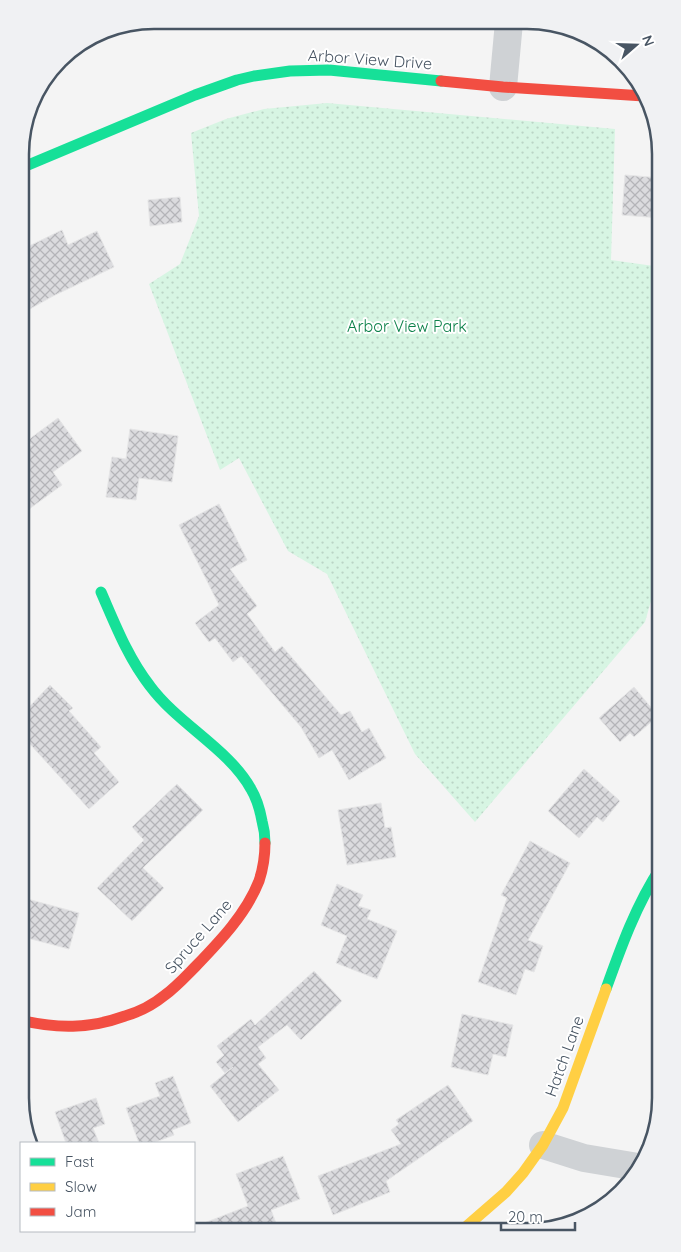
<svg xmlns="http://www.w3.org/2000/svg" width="681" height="1252" viewBox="0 0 681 1252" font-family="Quicksand,sans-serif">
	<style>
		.park { fill: url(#park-dots) }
		.building { fill: url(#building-cross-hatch); stroke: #e5e5e6 }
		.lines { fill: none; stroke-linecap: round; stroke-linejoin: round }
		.street { stroke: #cfd2d5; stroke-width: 28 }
		.fast { stroke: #16e098; stroke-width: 11 }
		.slow { stroke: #ffcf43; stroke-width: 11 }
		.jam { stroke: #f24e42; stroke-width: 11 }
		.labels { text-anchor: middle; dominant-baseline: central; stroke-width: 4; stroke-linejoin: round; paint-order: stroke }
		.street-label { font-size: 16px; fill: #485563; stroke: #fff }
		.park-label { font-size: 16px; fill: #0e824b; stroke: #fff }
		.rim { fill: none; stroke: #485563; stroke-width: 2.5 }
	</style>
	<defs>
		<pattern id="park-dots" width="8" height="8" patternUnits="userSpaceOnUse" patternTransform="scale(1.25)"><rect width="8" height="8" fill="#d7f5e3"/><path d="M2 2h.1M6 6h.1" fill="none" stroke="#bad4c5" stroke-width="1.8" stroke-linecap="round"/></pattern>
		<pattern id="building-cross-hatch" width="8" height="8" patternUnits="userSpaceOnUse" patternTransform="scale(1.25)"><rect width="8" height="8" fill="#dbdbde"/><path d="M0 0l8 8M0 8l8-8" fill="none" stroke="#b4b4b8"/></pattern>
	</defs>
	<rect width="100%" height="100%" fill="#f4f4f4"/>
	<!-- park -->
	<polygon class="park" points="327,103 615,129 611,260 661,267 661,579 657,580 645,622 475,822 415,754 327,574 288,551 239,458 220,470 149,284 180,264 199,216 191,133 226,119 264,109"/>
	<!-- building -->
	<g class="building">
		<polygon points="625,175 661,178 661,218 622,215"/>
		<polygon points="180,197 182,222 150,226 148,200"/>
		<polygon points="62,230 68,245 97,231 114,267 53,296 21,314 21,250"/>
		<polygon points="58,418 82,451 53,472 62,485 21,515 21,453 32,445 28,440"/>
		<polygon points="130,429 178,436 172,482 139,478 136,500 106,497 112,457 126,459"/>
		<polygon points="219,504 247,560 230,569 257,606 247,614 275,652 282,646 341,715 350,711 362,732 369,728 386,758 349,780 332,750 319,758 301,727 241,656 233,662 215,638 209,642 195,623 219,605 179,525"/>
		<polygon points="50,685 73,708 69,711 101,747 94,753 119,782 89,809 20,733 20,696 30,706"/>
		<polygon points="634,687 658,716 634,737 630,733 620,742 599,718"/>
		<polygon points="584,769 620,801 603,822 597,817 579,838 548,811"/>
		<polygon points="177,784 203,810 143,868 164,888 132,921 97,888 144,840 132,827"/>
		<polygon points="381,803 385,828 391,827 396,857 347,865 338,810"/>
		<polygon points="530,841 570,863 528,940 543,946 534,972 525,969 516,995 478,982 507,898 501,895"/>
		<polygon points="337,884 363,895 358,906 371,910 367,919 397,931 377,979 336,963 347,936 321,925"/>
		<polygon points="20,897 79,913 69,949 20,936"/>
		<polygon points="314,971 342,1001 301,1040 287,1025 258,1047 266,1058 258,1064 279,1090 238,1122 210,1086 233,1067 225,1073 216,1062 224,1055 217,1046 251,1019 255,1025"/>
		<polygon points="462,1014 513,1025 506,1057 493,1054 488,1075 451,1067"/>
		<polygon points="173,1076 191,1123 172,1130 174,1135 153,1143 139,1143 126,1108 160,1096 155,1083"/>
		<polygon points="448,1085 473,1121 386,1181 390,1192 333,1215 318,1176 401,1144 391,1130 399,1124 396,1120"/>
		<polygon points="96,1098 105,1124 93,1128 99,1143 66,1143 55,1112"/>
		<polygon points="283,1156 300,1199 271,1210 279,1231 187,1231 194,1231 194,1227 248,1206 236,1174"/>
	</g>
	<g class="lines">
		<!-- street -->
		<g class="street">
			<polyline points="503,87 509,22"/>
			<polyline points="543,1145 584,1158 638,1167"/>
		</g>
		<!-- fast -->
		<g class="fast">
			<polyline points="21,168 195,95 237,80 254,76 290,71 329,70 441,81"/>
			<path d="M 101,592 C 115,624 128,658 150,686 C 178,724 229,749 251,789 C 257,799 260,810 262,821 C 264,828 265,836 265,843"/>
			<path d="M 606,989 C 621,947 636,905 661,867"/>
		</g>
		<!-- slow -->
		<polyline class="slow" points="460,1232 506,1192 523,1173 543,1145 563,1108 606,989"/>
		<!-- jam -->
		<g class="jam">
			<polyline points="441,81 503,87 644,96"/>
			<path d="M 20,1020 C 57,1029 89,1029 125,1016 C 139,1012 154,1004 165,995 C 176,987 186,976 196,966 C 220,941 246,914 259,881 C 263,869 265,856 265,843"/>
		</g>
	</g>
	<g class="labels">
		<!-- street labels -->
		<g class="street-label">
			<text transform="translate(370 59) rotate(4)">Arbor View Drive</text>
			<text transform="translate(198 936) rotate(-49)">Spruce Lane</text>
			<text transform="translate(564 1056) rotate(-70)">Hatch Lane</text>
		</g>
		<!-- park labels -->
		<g class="park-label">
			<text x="407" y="326">Arbor View Park</text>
		</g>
	</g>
	<!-- crop -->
	<path d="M0 0H681V1252H0ZM154 29H527A125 125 0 0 1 652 154V1098A125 125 0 0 1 527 1223H154A125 125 0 0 1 29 1098V154A125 125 0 0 1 154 29Z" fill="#f0f1f3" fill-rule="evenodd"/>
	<path class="rim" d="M154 29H527A125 125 0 0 1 652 154V1098A125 125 0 0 1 527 1223H154A125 125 0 0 1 29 1098V154A125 125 0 0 1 154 29Z"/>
	<!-- legend -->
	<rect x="20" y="1142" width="175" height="90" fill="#ffffff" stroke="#b6bbc1"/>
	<rect x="30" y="1158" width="25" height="8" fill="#16e098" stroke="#b6bbc1"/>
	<text x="65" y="1167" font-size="15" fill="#485563">Fast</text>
	<rect x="30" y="1183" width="25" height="8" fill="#ffcf43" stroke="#b6bbc1"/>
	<text x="65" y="1192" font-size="15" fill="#485563">Slow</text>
	<rect x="30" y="1208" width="25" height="8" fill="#f24e42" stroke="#b6bbc1"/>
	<text x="65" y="1217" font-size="15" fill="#485563">Jam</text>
	<!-- north arrow -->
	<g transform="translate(636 45) rotate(70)" stroke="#ffffff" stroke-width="4" paint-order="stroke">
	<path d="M0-4L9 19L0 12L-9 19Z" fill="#485563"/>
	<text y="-8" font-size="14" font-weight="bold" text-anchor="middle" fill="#485563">N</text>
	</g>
	<!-- scale -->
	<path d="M501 1222v8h74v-8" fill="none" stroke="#485563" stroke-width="2.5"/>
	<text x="508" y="1222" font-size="15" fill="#485563" stroke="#ffffff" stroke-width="4" paint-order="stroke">20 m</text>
</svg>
